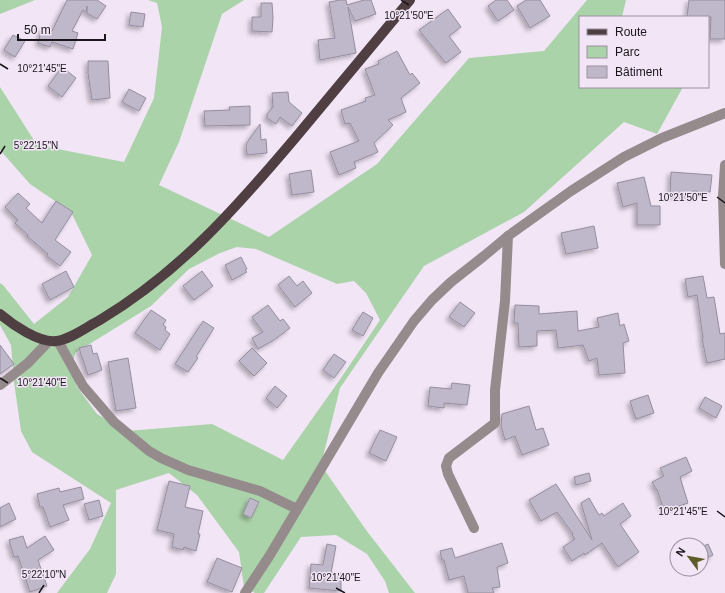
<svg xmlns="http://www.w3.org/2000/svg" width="725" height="593" viewBox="0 0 725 593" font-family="Helvetica,sans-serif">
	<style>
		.green { fill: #abd3aa; fill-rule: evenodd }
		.building { fill: #bfb7ca; stroke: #958e9f; filter: url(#shadow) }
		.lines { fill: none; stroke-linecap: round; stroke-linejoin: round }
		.minor { stroke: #958b8c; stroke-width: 10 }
		.major { stroke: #4f3f42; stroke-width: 10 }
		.ticks { fill: none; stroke: #1b161c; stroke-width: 1.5 }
		.ticks-label { font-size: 10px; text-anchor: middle; fill: #1b161c; stroke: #f2e5f6; stroke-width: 3; stroke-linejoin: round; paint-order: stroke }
	</style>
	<defs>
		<filter id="shadow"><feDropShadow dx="-3" dy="3" stdDeviation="2" flood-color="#0004"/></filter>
	</defs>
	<rect width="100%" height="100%" fill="#f2e5f6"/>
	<!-- green -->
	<g class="green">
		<polygon points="0,0 35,0 0,14"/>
		<path d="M 148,0 L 244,0 L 222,14 L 179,142 L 159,185 L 269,237 L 377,164 L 469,58 L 544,51 L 587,0 L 626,0 L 622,17 L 580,17 L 580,87 L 683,87 L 657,134 L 624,122 L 524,212 L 424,266 L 340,388 L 321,465 L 366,530 L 415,593 L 389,593 L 385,581 L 367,554 L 336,535 L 301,537 L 264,593 L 255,593 L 244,587 L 239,552 L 197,495 L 169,473 L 116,490 L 116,574 L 107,593 L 57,593 L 90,549 L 111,503 L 32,452 L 21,431 L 14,382 L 11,345 L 0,325 L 0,283 L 3,285 L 34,324 L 68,297 L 92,255 L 71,212 L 30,184 L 0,150 L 0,87 L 37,145 L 124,162 L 154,98 L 162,27 L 157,3 ZM 237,247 L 256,249 L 337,284 L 354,281 L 366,293 L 380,320 L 341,378 L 283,460 L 212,424 L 127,431 L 97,414 L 77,387 L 71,370 L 75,353 L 151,306 L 189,269 L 220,253 Z"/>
	</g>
	<!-- building -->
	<g class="building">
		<polygon points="67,0 97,0 106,6 97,19 87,13 87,6 86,12 83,10 72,31 78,33 73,49 52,42 50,47 38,43 42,28 52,31"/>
		<polygon points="340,0 346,0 347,5 364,0 371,0 376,14 355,21 348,7 356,53 320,60 318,40 335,38 329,2"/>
		<polygon points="496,0 507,0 514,10 498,21 488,6"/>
		<polygon points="526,0 540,0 550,16 530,28 517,6"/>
		<polygon points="689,0 725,0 725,39 710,39 711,17 687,17"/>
		<polygon points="261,3 272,3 273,18 272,32 252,31 252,17 261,17"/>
		<polygon points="448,9 461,27 449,36 461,52 446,63 419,30"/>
		<polygon points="131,12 145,14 143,27 129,25"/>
		<polygon points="13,35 25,41 15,57 4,50"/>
		<polygon points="397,51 410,75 412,73 420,83 401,98 406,112 388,120 393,125 374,143 378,152 354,162 356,168 339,175 330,152 359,141 350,123 345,124 341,110 366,101 365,98 375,95 365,69 379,64 378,61"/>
		<polygon points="88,61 108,61 110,98 92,100 88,73"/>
		<polygon points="62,67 76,78 62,97 48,86"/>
		<polygon points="129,89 146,98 139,111 122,102"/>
		<polygon points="288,92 289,102 302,113 292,126 280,117 276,124 267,118 267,114 273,107 272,93"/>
		<polygon points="250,106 250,125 205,126 204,111 230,110 229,107"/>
		<polygon points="260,124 261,140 266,139 267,153 247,155 246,144"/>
		<polygon points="311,170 314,192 292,195 289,174"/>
		<polygon points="671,172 712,175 710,192 693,191 693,196 670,195"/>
		<polygon points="644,177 651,206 660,206 660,225 637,225 637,203 623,207 617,183"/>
		<polygon points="18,193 30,204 26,208 42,223 56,201 73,212 55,240 71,252 60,266 47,256 48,254 27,236 28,235 15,223 18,220 5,207"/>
		<polygon points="594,226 598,248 566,254 561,233"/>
		<polygon points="241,257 247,269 245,270 247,272 232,280 225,265"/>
		<polygon points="66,271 74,287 50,300 42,284"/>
		<polygon points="202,271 213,286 194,300 183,286"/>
		<polygon points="289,276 297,286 303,281 312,293 295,307 278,285"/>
		<polygon points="703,276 707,298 714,297 720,334 725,333 725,359 707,363 702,338 703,338 697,295 688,297 685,279"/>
		<polygon points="460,302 475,313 464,327 449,317"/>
		<polygon points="268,305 280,321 283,319 290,328 274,340 258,349 252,338 263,332 252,317"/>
		<polygon points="515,305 539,306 539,314 577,311 578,331 599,327 597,318 618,313 620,326 624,324 629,341 623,343 625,373 599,375 597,358 589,361 583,345 558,348 556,330 537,331 537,346 519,347 518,323 514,323"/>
		<polygon points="151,310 166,320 163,325 166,327 165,330 170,334 160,350 135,333"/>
		<polygon points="363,312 373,318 363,336 352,330"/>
		<polygon points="203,321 214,328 196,357 198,358 188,372 175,364"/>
		<polygon points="0,345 14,364 0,374"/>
		<polygon points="91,345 93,354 97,353 102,370 88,375 79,348"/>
		<polygon points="252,348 267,363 254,376 239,361"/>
		<polygon points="334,354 346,362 334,378 323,370"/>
		<polygon points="128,358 136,408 116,411 108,362"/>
		<polygon points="452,383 470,385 467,405 444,403 444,408 428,406 430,387 451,389"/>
		<polygon points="275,386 287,396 277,408 266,398"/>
		<polygon points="648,395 654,413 636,419 630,401"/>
		<polygon points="705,397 722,406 716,418 699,408"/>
		<polygon points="529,406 536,430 543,428 549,445 522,455 515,436 505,440 501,426 502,414"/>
		<polygon points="380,430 397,437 386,461 369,453"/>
		<polygon points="686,457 692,471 680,477 688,503 664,511 657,489 656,489 652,482 664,476 660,468"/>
		<polygon points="589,473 591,481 576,485 574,477"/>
		<polygon points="169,481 190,486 185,507 203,511 198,534 200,534 196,551 184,547 183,550 172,547 174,534 157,530"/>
		<polygon points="556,484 592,540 581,503 589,498 599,515 602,513 604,516 623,503 631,516 620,524 639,552 618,567 602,543 585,555 584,553 572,561 563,547 575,539 572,535 573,534 557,512 541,521 529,500"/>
		<polygon points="81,487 84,499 63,505 69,520 50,527 43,507 40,507 37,494 59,488 60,492"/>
		<polygon points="250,498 259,502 251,518 243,514"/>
		<polygon points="99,500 103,516 89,520 84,504"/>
		<polygon points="9,503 16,519 0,527 0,508"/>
		<polygon points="23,536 27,548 45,536 54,550 38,560 47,586 30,592 18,556 14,557 9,540"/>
		<polygon points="502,543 508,563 497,567 500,587 492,588 494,593 468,593 464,576 449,580 444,560 442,560 440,551 452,548 455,558"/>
		<polygon points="327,544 336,546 331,573 341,573 341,591 309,588 311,564 323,565"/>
		<polygon points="708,544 713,555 701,561 701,547"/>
		<polygon points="217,558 242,568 232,592 207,582"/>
	</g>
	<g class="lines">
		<!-- minor -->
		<g class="minor">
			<polyline points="725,165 723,196 725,264"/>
			<polyline points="58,341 83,386 114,422 149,451 161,458 188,470 260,491 297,509"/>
			<polyline points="0,385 28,363 49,341"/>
			<polyline points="474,528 448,474 446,466 449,458 495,423 495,390 505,301 508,236"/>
			<polyline points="245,593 270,555 378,373 414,321 432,300 451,282 484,256 508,236 571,191 624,157 662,138 725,113"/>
		</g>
		<!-- major -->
		<path class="major" d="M 0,314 C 13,325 39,343 56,341 C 70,340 88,326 100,320 C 180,272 236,208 296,137 C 334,92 372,46 410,0"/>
	</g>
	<!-- ticks -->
	<path class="ticks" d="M 401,0 L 409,5M 0,64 L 8,69M 0,154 L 5,146M 717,197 L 725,203M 0,378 L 8,383M 717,511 L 725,517M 336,588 L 345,593M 39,593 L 44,585"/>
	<g class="ticks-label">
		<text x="409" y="19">10°21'50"E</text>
		<text x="42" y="72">10°21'45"E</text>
		<text x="36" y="149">5°22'15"N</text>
		<text x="683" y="201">10°21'50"E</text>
		<text x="42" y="386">10°21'40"E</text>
		<text x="683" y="515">10°21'45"E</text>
		<text x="44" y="578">5°22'10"N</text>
		<text x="336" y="581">10°21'40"E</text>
	</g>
	<!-- legend -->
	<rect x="579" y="16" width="130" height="72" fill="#f2e5f6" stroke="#9c929f"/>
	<rect x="587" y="29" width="20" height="6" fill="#4f3f42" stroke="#9c929f"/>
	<text x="615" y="36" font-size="12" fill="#1b161c">Route</text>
	<rect x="587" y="46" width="20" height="12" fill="#abd3aa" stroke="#9c929f"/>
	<text x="615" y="56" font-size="12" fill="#1b161c">Parc</text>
	<rect x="587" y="66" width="20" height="12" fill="#bfb7ca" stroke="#9c929f"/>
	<text x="615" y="76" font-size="12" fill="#1b161c">Bâtiment</text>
	<!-- north arrow -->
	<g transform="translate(689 557) rotate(302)"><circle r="19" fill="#f2e5f6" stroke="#9c929f"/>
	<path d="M0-3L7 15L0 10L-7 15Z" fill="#605c29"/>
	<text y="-6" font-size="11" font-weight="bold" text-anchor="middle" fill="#1b161c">N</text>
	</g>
	<!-- scale -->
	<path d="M18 34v6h87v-6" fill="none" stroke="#1b161c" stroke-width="2"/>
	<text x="24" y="34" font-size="12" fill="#1b161c" stroke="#f2e5f6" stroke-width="3" paint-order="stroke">50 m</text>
</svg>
